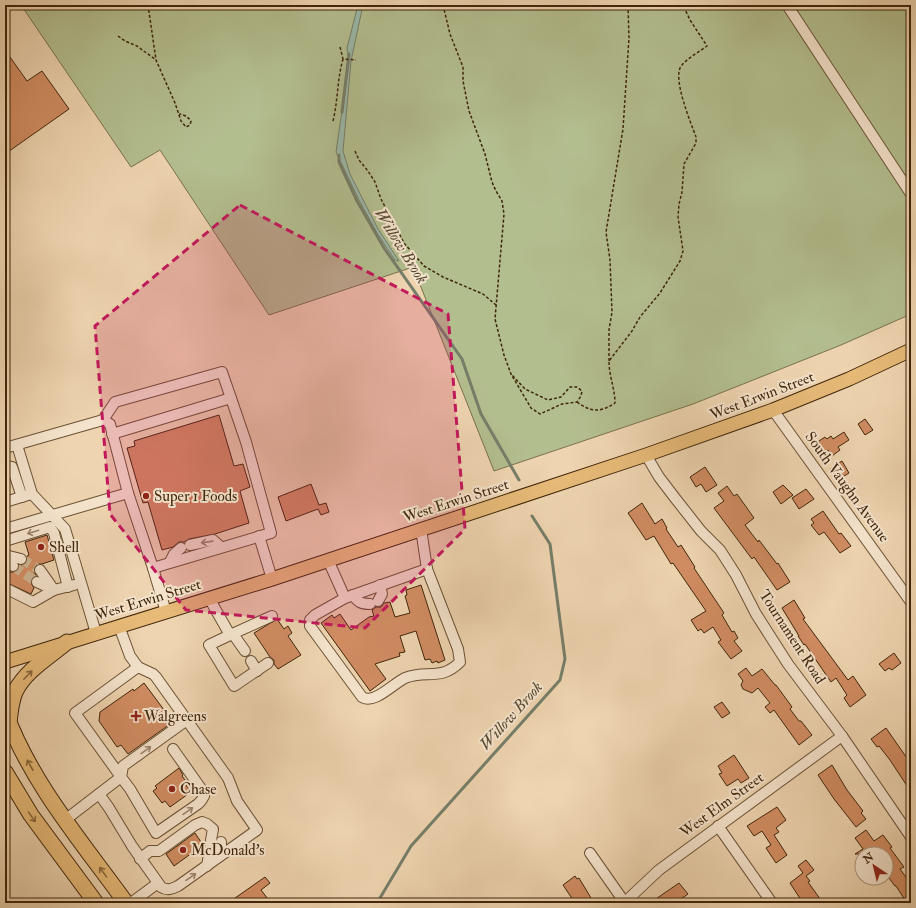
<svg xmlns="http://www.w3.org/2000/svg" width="916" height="908" viewBox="0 0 916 908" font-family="'IM FELL Double Pica',serif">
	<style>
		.green { fill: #b3be8f; stroke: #79724d }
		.water { fill: #9ab8a8; stroke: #767e69 }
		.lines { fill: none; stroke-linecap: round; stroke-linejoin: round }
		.stream { stroke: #767e69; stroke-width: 3 }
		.building { fill: #d18c62; stroke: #3f260b }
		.minor-tunnel { stroke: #cbb18f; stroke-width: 10; stroke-dasharray: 10 5; stroke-linecap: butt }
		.minor-casing { stroke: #6b5234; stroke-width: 12 }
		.major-casing { stroke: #3f260b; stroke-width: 15 }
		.highway-casing { stroke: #3f260b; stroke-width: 17 }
		.path { stroke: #3f260b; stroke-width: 1.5; stroke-dasharray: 3 2; stroke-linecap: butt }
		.minor { stroke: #f4e3cc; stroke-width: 10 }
		.major { stroke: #e7ba78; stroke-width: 13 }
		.highway { stroke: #e7ba78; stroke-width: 15 }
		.oneway { stroke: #9a846c }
		.oneway2 { stroke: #8b693c }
		.marked { fill: #c2185b; fill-opacity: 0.2; stroke: #c2185b; stroke-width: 3; stroke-dasharray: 8 5; stroke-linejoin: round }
		.poi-dot { fill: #8f2418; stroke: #f4e3cc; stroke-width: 1.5 }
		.labels { text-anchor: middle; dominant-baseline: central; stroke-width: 4; stroke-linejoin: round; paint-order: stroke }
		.street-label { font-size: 15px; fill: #3f260b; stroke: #f4e3cc }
		.poi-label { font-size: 15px; fill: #3f260b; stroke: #f4e3cc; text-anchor: start }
		.water-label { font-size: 16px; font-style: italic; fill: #564a32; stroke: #f4e3cc }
	</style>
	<rect width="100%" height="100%" fill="#eed4b0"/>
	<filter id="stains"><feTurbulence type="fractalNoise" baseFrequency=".005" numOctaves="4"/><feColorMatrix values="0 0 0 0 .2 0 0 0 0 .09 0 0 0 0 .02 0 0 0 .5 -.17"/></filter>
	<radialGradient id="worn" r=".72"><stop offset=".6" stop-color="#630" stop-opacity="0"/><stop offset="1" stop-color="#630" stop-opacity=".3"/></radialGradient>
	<!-- green -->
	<polygon class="green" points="21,5 911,5 911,314 841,345 693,404 494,471 413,267 269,315 160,150 131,167"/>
	<!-- water -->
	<polygon class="water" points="358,5 363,5 351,61 343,151 350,174 378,229 399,261 395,260 377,233 359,200 336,152 349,63 347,48"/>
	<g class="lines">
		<!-- stream -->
		<g class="stream">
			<polyline points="342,112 349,54"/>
			<polyline points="339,155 339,162 357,201 384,248 462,359 481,414 519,480"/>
			<polyline points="377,903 411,846 560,680 565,659 550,544 532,516"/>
		</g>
	</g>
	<!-- building -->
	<g class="building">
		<polygon points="5,50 27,81 42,71 69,109 5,154"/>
		<polygon points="219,415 234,466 243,464 250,487 240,491 249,523 215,534 189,539 184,542 179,542 173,547 162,550 148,502 143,503 127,448 135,446 134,441"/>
		<polygon points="865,419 873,430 865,435 858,424"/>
		<polygon points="844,432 849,440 838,447 840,450 832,456 828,450 823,454 816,443 825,437 827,439 831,436 833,439"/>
		<polygon points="842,461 849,473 841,478 837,473 834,475 830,469"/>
		<polygon points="705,467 717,485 706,492 701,484 696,487 690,477"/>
		<polygon points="311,484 319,505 326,503 329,512 321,515 318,509 286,521 278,497"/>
		<polygon points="783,485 793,495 781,504 773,492"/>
		<polygon points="727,486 734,496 737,494 754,518 745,525 758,542 759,540 777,564 778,563 790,582 777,590 754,557 752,559 714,508 724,501 718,493"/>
		<polygon points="806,489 814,499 799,509 792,498"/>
		<polygon points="642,503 655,524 662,519 667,528 666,529 678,547 681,545 695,567 694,568 724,613 722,615 732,632 734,631 738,638 734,641 742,651 731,659 718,642 721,640 713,627 704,633 701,629 698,631 691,620 706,611 673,563 671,564 654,536 646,540 628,513"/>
		<polygon points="823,511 839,534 841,533 851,546 840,553 824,532 819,535 811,525 814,523 811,519"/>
		<polygon points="47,535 54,560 42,564 39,564 34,567 34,571 36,576 31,580 31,583 34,588 31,594 5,582 10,572 14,572 17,571 19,565 23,565 27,561 27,556 29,555 25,542"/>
		<polygon points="421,585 445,660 438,663 437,661 432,663 430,659 425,660 416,631 400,636 405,652 399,653 400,656 375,664 386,679 370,691 321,623 332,615 334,618 340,614 351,630 369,617 374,616 372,610 376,607 381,607 384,603 390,602 395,617 410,613 405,596 407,595 406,590"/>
		<polygon points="794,600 805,618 803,619 848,680 853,676 866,695 850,707 844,698 847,695 836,678 831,682 805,644 804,645 798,636 799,636 782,608"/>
		<polygon points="277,619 284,629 288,626 292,633 288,636 301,655 278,669 274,664 274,660 270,657 254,633"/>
		<polygon points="894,653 901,663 892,670 889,668 885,671 879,664"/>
		<polygon points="746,668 752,676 762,669 775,685 776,685 792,707 790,709 799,721 801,721 812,735 799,745 774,710 770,713 765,707 770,703 758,688 752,693 743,689 741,685 743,681 738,674"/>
		<polygon points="144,683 173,722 128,754 121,745 117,747 99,721 100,712 133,689 134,691"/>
		<polygon points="722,702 730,713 722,718 714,707"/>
		<polygon points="886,728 911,764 911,792 890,760 879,746 877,747 871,739"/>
		<polygon points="734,755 749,778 741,783 738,779 727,786 719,774 722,773 718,766"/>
		<polygon points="832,765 847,790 863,811 861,813 866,819 856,827 834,799 818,775"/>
		<polygon points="179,768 183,775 182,776 188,784 186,785 191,792 170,807 165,801 162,803 153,791 157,788 155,786"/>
		<polygon points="777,807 786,820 776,828 779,832 774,835 787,855 776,863 766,848 771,845 762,831 754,836 747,826"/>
		<polygon points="866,830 874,841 883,835 892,847 890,848 904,867 900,869 911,884 911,903 907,903 896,886 895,886 886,874 886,854 855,854 863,849 855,838"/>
		<polygon points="195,833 203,845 174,866 166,854"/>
		<polygon points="806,860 814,870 806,876 810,881 808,882 823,903 803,903 790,883 803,873 798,866"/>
		<polygon points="575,876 577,879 579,878 594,903 575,903 563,885"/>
		<polygon points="265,877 270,883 261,890 271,903 228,903"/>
		<polygon points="679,883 688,894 675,903 650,903"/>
	</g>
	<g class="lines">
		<!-- minor-tunnel -->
		<g class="minor-tunnel">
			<polyline points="21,559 40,570"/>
			<polyline points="13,566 37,582"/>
		</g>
		<defs>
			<g id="minor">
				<polyline points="787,5 911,194"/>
				<polyline points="773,410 911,602"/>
				<polyline points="103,420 115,402 222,372 246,442 271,533 153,568"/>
				<polyline points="112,434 231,398"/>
				<polyline points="17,445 32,494 65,529 96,633"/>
				<polyline points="5,448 103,420 110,424 128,493 153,568 166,612"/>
				<polyline points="646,455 659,477 675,498 701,531 720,550 736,575 756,614 788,664 842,736 911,837"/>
				<polyline points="5,466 12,467 22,497"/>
				<polyline points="5,502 28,495"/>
				<polyline points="5,529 128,493"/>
				<polyline points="421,529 427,569"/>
				<polyline points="259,536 272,579"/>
				<polyline points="5,541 50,527 54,533 68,587"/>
				<polyline points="190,545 213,540 221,547"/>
				<polyline points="5,555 21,559"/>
				<polyline points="5,558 13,566"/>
				<path d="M 328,560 L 345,598 L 315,615 L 310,620 L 310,626 L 362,697 C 374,705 394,683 405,678 C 426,669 440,682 460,662 L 458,649 L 427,569 L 345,598"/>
				<polyline points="170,562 174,554 181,548"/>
				<polyline points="37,582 54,590 74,585"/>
				<polyline points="5,588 33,602 54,590 40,570"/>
				<path d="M 353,595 C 358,602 361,604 370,604"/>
				<polyline points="209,598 230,635 272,616"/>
				<polyline points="378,601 382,594 380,585"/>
				<polyline points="233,634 245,651"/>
				<polyline points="230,635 209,645 234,686 268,663"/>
				<polyline points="251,661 257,671"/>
				<polyline points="173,749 202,790 204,796 201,801 198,804 156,833 130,789 121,777 123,766 187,720"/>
				<path d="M 99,794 L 109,808 L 132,846 L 161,887 C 167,891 172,889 178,886 L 257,830 L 237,801 L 228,778 L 156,677 L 153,674 L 138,667"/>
				<polyline points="65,820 121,777 75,713 138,667 130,656 119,626"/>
				<polyline points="718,826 772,903"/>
				<polyline points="590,853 625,903"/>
				<polyline points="211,856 221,848 221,842"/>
				<polyline points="140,859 150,851 159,851 195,825 202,822 207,824 213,829 211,840"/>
				<polyline points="207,866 211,843"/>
				<polyline points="131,903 158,883"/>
				<polyline points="624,903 659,870 842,736"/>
			</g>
			<polyline id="major" points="5,662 272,579 646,455 773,410 849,379 911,350"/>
			<g id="highway">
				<path d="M 5,712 C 31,783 82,842 126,903"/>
				<path d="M 9,723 C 10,712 11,702 15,692 C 25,671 49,657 67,642"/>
				<polyline points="5,772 31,815 96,903"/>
			</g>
		</defs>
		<!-- minor casing -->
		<use href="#minor" class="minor-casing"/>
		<!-- major casing -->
		<use href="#major" class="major-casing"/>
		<!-- highway casing -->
		<use href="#highway" class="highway-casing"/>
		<!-- path -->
		<g class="path">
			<path d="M 148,5 L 156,60 L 175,103 L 181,121 L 186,127 L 190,125 L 191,121 C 188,117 185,115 179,114"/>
			<polyline points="443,5 450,34 463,67 463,81 469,111 485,154 492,182 496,191 502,201 504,214 495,319 504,355 511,374 531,408 540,414 562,404 577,402 581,396 582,391 577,387 570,387 561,397 548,400 525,389 511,374"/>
			<polyline points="118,36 125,41 137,46 156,60"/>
			<polyline points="340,47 343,59 356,60"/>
			<path d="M 333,121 C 338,101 337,80 343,59"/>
			<polyline points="355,151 359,160 368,171 375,182 381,199 404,243 424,266 443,277 483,294 496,305"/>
			<polyline points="609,361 609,330 612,312 610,260 606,232 623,129 629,38 628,5"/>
			<path d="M 577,402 C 591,412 600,413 615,403 C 615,389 609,376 609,361 L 632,331 L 640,317 L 660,293 L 680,261 L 683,251 L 678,217 L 679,204 L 682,192 L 684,164 L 696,143 L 696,137 C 691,123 671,76 682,65 C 689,57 699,52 707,46 L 690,20 L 683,5"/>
		</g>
		<!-- minor -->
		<use href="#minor" class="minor"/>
		<!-- major -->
		<use href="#major" class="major"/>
		<!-- highway -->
		<use href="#highway" class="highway"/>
	</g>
	<!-- one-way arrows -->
	<defs><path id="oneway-shaft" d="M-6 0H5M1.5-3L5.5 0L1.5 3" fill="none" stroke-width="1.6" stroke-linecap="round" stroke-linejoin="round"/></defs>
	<g class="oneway">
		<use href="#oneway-shaft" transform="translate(33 532) rotate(163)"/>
		<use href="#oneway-shaft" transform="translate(207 542) rotate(172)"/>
		<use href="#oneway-shaft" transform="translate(146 750) rotate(-36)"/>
		<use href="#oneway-shaft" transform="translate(188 811) rotate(-35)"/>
		<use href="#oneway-shaft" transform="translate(191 877) rotate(-35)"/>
	</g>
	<g class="oneway2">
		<use href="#oneway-shaft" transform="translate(28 675) rotate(-46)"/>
		<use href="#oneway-shaft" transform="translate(30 765) rotate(-119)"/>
		<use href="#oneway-shaft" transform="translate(32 817) rotate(55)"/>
		<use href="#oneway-shaft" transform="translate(103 872) rotate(-126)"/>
	</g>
	<!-- marked area -->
	<path class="marked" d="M 240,205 L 448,314 L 465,529 L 365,628 L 186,610 L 110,514 L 95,326 Z"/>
	<!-- markers -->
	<g class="poi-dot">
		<circle cx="146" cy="496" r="4"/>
		<circle cx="41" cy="547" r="4"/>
		<path d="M134 710h4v4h4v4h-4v4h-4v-4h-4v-4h4z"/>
		<circle cx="172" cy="789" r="4"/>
		<circle cx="183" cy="850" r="4"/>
	</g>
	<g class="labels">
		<!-- street labels -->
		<g class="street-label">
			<text transform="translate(762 396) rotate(-21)">West Erwin Street</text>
			<text transform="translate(847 487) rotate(54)">South Vaughn Avenue</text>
			<text transform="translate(456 501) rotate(-18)">West Erwin Street</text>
			<text transform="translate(148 600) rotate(-17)">West Erwin Street</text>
			<text transform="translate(792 637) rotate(57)">Tournament Road</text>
			<text transform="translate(722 805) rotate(-36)">West Elm Street</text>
		</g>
		<!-- poi labels -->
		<g class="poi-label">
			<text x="154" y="496">Super 1 Foods</text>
			<text x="49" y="547">Shell</text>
			<text x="144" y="716">Walgreens</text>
			<text x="180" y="789">Chase</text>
			<text x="191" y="850">McDonald's</text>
		</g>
		<!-- water labels -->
		<g class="water-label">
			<text transform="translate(401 246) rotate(58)">Willow Brook</text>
			<text transform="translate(511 716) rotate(-48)">Willow Brook</text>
		</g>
	</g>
	<!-- margin -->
	<rect width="916" height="908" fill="none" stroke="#eed4b0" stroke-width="20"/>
	<rect x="6" y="6" width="904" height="896" fill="none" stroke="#3f260b" stroke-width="2"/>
	<rect x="10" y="10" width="896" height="888" fill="none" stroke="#3f260b"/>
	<!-- north arrow -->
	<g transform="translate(874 866) rotate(325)"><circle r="19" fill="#f4e3cc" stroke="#ac977f"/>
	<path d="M0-3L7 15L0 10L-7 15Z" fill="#8f2418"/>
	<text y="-6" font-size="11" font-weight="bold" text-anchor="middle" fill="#3f260b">N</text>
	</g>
	<rect width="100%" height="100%" filter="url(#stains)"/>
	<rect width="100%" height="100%" fill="url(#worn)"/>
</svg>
